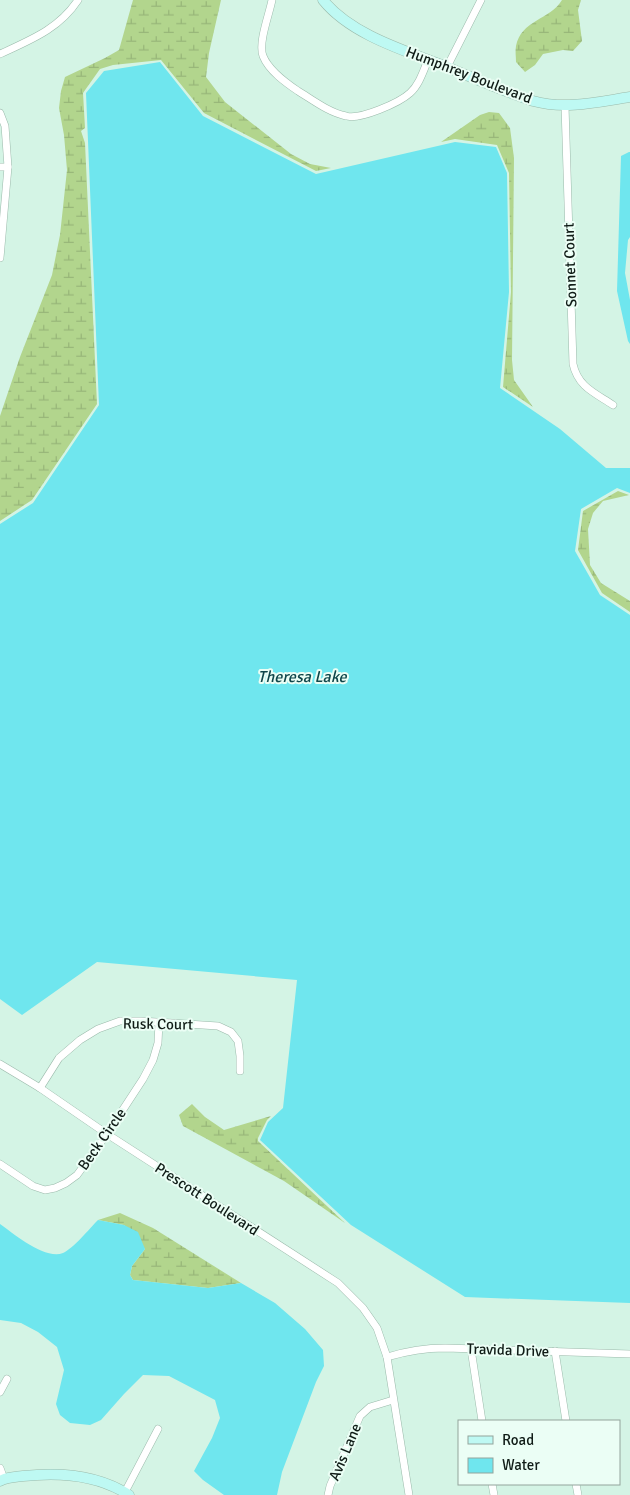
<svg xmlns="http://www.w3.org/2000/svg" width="630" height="1495" viewBox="0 0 630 1495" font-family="Signika,sans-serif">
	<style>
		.wetland { fill: url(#wetland-marsh) }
		.water { fill: #6fe6ee }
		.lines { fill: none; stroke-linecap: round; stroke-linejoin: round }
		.street-casing { stroke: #9bbaab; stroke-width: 8 }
		.secondary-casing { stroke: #9bbaab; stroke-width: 11 }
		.street { stroke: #fff; stroke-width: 7 }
		.secondary { stroke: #bef9f3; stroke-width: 10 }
		.labels { text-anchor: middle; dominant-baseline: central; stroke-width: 4; stroke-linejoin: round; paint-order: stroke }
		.street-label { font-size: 15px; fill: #101c17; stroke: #ebfef5 }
		.water-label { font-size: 16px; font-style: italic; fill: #0f464a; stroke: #ebfef5 }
	</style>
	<defs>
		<pattern id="wetland-marsh" width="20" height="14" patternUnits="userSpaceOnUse" patternTransform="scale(1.25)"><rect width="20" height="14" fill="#b2d58d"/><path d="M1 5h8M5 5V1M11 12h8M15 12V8" fill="none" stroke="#98b679"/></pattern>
	</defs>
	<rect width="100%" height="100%" fill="#d4f4e5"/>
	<!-- wetland -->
	<g class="wetland">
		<polygon points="133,0 221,0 209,53 206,77 225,102 291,154 310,164 331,168 316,171 204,113 161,60 113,65 100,69 83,93 85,128 81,131 85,143 97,404 32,500 0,521 0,416 20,357 52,275 60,235 67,170 64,135 59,108 61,91 65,77 105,58 119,50"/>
		<path d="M 562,0 L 581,0 L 578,10 L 582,41 L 573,51 L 563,50 L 543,54 L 535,65 L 525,72 L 516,62 C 516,57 515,51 516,46 C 521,20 550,20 562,0 Z"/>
		<polygon points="489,112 499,113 510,128 514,158 512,360 514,380 533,407 503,387 511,292 509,173 497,145 455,139 441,142 480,115"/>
		<polygon points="618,491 629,495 603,501 593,513 588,529 590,565 601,583 630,601 630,612 602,593 578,550 583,511"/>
		<polygon points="192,1104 205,1117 224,1130 271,1116 267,1120 258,1138 258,1141 345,1223 284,1181 183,1126 179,1115"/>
		<polygon points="120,1213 153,1228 241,1283 208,1288 133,1280 130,1275 132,1266 145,1249 124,1225 98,1220"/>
	</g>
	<!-- water -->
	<g class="water">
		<polygon points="160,62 203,116 316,174 455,142 496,147 507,173 509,292 500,388 560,429 606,468 630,468 630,493 617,488 581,509 575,551 600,595 630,615 630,1303 465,1297 351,1225 260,1140 268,1122 283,1108 297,980 97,962 22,1015 0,999 0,524 33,503 99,405 86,93 104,71"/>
		<polygon points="629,152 630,152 630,237 628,240 625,273 630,300 630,344 628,341 617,291 621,156"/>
		<path d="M 98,1220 L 124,1225 L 138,1232 L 145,1249 L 132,1266 L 130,1275 L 133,1280 L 208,1288 L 241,1283 L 275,1303 L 305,1329 L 323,1350 L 324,1366 L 316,1382 L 282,1472 L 277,1495 L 224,1495 L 203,1480 L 194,1471 L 212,1438 L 220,1418 L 215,1400 L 169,1376 L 143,1375 L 124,1394 L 101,1420 L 90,1425 L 70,1423 L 60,1415 L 56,1404 L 64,1370 L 57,1347 L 38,1332 L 21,1323 L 0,1320 L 0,1224 C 14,1234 45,1260 63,1253 C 74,1248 89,1229 98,1220 Z"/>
	</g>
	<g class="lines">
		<defs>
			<g id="street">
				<path d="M 272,0 C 269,15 258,43 263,56 C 269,71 286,83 298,91 C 313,100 328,112 346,116 C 360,120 399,103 410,93 C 419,85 423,72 428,60"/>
				<path d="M 0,54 C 30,40 59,29 78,0"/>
				<polyline points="447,67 481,0"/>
				<path d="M 565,106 L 573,364 C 578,387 595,393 613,405"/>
				<polyline points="0,113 5,126 8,167 0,258"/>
				<polyline points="0,167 8,167"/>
				<polyline points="0,1064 40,1088 107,1134 338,1283 363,1308 377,1328 387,1357 409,1495"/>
				<polyline points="40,1088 59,1058 80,1040 98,1029 120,1021 141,1021 218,1026 231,1032 238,1041 240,1056 240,1071"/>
				<polyline points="0,1164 33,1186 45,1190 55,1188 66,1183 77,1175 107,1134 143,1079 153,1060 158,1043 159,1022"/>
				<polyline points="471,1349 482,1421"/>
				<polyline points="555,1351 566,1421"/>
				<path d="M 387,1357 C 407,1351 424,1348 445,1348 L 630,1354"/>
				<polyline points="0,1392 7,1379"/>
				<polyline points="0,1468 4,1479"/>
				<polyline points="492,1484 494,1495"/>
				<polyline points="576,1484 578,1495"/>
				<polyline points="125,1492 158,1429"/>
				<polyline points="328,1495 330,1486 360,1416 370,1407 393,1400"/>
			</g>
			<g id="secondary">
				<path d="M 323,0 C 351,35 406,51 447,67 C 475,79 504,91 533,101 C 566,110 597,102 630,97"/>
				<path d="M 0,1481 C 7,1477 15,1477 23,1476 C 59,1472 97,1474 129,1495"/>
			</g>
		</defs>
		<!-- street casing -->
		<use href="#street" class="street-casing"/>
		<!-- secondary casing -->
		<use href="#secondary" class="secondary-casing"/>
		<!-- street -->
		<use href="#street" class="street"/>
		<!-- secondary -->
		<use href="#secondary" class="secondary"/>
	</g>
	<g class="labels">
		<!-- street labels -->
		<g class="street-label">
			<text transform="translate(469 75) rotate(21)">Humphrey Boulevard</text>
			<text transform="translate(570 265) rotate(-92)">Sonnet Court</text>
			<text transform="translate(158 1024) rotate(1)">Rusk Court</text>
			<text transform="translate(102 1139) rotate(-55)">Beck Circle</text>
			<text transform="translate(207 1199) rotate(33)">Prescott Boulevard</text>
			<text transform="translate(508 1350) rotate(2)">Travida Drive</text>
			<text transform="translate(345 1452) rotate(-67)">Avis Lane</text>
		</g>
		<!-- water labels -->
		<g class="water-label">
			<text x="302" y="677">Theresa Lake</text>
		</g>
	</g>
	<!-- legend -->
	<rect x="458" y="1420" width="162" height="65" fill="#ebfef5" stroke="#93a49c"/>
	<rect x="468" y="1436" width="25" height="8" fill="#bef9f3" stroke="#93a49c"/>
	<text x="502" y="1445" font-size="15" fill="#101c17">Road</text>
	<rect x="468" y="1458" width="25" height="15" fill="#6fe6ee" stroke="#93a49c"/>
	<text x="502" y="1470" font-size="15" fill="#101c17">Water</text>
</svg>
